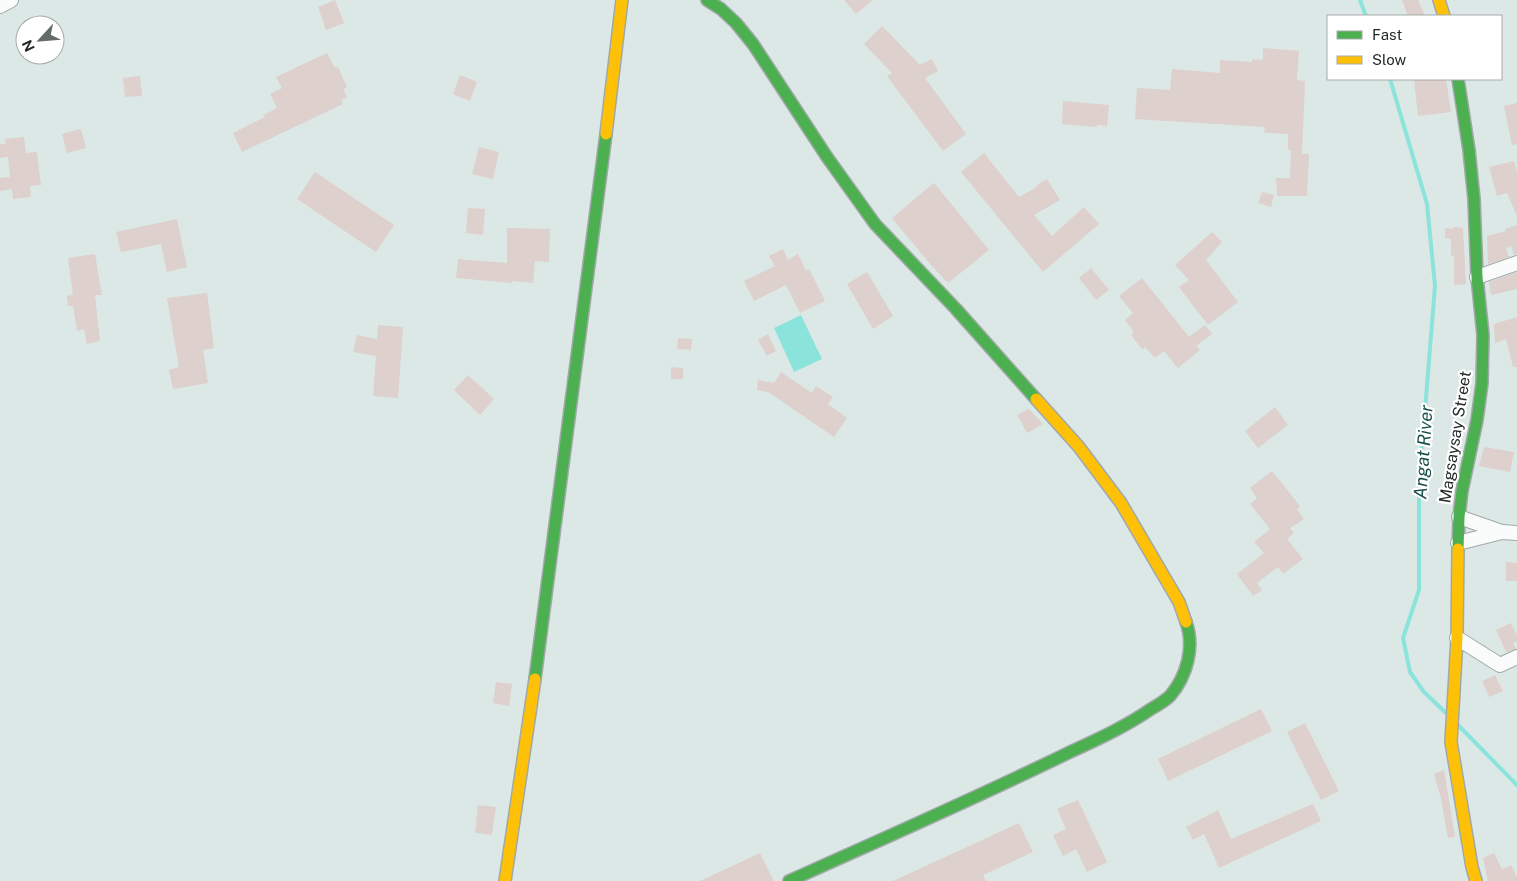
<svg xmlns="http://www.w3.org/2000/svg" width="1517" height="881" viewBox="0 0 1517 881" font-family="'Public Sans',sans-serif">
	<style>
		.water { fill: #8be4db }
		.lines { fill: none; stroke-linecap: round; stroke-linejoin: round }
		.stream { stroke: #8be4db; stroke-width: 4 }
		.building { fill: #ddd0cd }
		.street-casing { stroke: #a1a9a8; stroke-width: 16 }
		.fast-casing { stroke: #a1a9a8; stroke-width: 14 }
		.slow-casing { stroke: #a1a9a8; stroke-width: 14 }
		.street { stroke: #fafcfb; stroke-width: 14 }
		.fast { stroke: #4caf50; stroke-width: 11 }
		.slow { stroke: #ffc107; stroke-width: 11 }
		.labels { text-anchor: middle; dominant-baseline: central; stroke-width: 4.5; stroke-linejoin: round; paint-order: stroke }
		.street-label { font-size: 16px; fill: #222928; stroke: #fff }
		.water-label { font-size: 18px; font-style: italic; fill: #194f4a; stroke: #fff }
	</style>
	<rect width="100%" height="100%" fill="#dce8e6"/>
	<!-- water -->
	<polygon class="water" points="801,315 822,359 794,372 774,328"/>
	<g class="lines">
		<!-- stream -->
		<g class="stream">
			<polyline points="1360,0 1366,16"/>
			<polyline points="1390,79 1427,204 1435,286 1419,485 1419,590 1403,638 1410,672 1424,692 1446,713"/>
			<polyline points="1458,725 1517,785"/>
		</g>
	</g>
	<!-- building -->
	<g class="building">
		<polygon points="335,0 344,23 326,30 318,7"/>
		<polygon points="844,0 873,0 856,14"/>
		<polygon points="1402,0 1418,0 1425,16 1408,16"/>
		<polygon points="882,26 920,65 932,59 938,71 925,78 966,134 943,151 887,76 892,73 864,44"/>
		<polygon points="1263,48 1299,51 1297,80 1305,81 1302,154 1309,154 1307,196 1277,196 1276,178 1290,178 1291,150 1288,150 1288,134 1264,133 1265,127 1135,119 1137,88 1170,90 1172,69 1220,73 1220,60 1252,62 1252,59 1263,60"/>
		<polygon points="327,53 335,68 338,67 347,87 343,89 347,97 341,100 343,104 242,152 233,133 265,117 264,115 277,108 270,94 282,88 276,77"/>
		<polygon points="460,75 477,82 470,101 453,94"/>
		<polygon points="140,76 142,96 125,97 123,78"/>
		<polygon points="1414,79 1446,79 1451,112 1418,116"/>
		<polygon points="1063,101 1109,105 1107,126 1097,125 1097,127 1062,124"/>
		<polygon points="1517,103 1517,144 1512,145 1504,106"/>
		<polygon points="81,129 86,148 67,153 62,134"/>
		<polygon points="24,137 26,153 37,152 41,185 30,186 31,197 13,199 12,189 0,191 0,178 10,177 8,157 0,158 0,144 6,144 5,139"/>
		<polygon points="479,147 499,152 493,179 472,174"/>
		<polygon points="984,153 1019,197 1037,187 1036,186 1047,179 1060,200 1034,215 1052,236 1084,207 1099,224 1043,272 961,172"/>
		<polygon points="1514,161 1517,174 1517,216 1507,193 1497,196 1489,167"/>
		<polygon points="315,172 394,225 376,252 297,199"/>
		<polygon points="934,183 989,250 948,283 931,265 892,218"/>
		<polygon points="1262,192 1274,195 1271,207 1258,203"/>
		<polygon points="468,208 485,209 483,235 466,233"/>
		<polygon points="177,219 187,267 167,272 161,244 121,252 116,232"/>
		<polygon points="1517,225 1517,254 1514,255 1511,246 1506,248 1509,257 1488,264 1487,236 1506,231 1505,229"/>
		<polygon points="1453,227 1463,228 1466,284 1454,285 1454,255 1451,256 1451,239 1445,238 1445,228 1453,229"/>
		<polygon points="507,228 550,229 549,262 535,261 533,283 512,281 512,283 456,278 458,259 507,263"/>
		<polygon points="1212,232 1222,242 1206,260 1238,302 1208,325 1179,287 1189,280 1175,265"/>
		<polygon points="783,249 788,260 798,254 806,271 809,269 825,301 800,313 786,285 754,301 744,281 775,266 769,256"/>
		<polygon points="95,254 102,295 95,295 100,341 87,344 84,329 77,331 73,306 68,306 67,296 73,295 68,258"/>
		<polygon points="1091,268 1109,290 1096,300 1079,278"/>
		<polygon points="867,272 893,316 873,329 847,284"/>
		<polygon points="1517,272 1517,289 1491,295 1489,282"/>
		<polygon points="1142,278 1189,337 1205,325 1212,334 1196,346 1200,350 1178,368 1164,351 1155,358 1145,347 1142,349 1131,335 1134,332 1125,320 1133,313 1119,296"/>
		<polygon points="207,293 214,348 203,350 208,383 173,389 169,370 179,367 167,298"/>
		<polygon points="1517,317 1517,367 1513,367 1506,339 1495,343 1494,324"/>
		<polygon points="378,325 403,327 398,398 373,396 376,356 353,352 357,335 377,339"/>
		<polygon points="768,334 776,351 767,356 758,340"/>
		<polygon points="678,338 692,339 691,350 677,349"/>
		<polygon points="671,367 683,368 683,379 671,379"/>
		<polygon points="781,372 812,393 816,386 833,397 828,404 847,418 834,437 768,392 757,390 758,380 774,383"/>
		<polygon points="468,375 494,399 480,415 454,390"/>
		<polygon points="1275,407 1288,425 1258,448 1245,431"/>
		<polygon points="1029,409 1043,424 1027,433 1017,415"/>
		<polygon points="1484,447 1514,452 1510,472 1479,466"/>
		<polygon points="1272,471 1300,506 1297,509 1304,519 1290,528 1294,533 1287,539 1303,559 1283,574 1278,567 1257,583 1262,590 1253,596 1237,574 1264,553 1254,542 1270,529 1250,504 1257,498 1250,488"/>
		<polygon points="1506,562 1517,563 1517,581 1506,581"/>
		<polygon points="1511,623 1517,636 1517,642 1513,643 1516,649 1506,652 1496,630"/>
		<polygon points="1495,675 1503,691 1489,697 1482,681"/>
		<polygon points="496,682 512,684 509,706 493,703"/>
		<polygon points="1261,709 1272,731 1168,781 1158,759"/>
		<polygon points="1305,723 1339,791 1321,800 1287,732"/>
		<polygon points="1444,770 1455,837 1448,838 1441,798 1434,774"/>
		<polygon points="1078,800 1107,862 1087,872 1076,849 1063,856 1053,835 1066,829 1057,809"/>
		<polygon points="1313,804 1321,821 1219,868 1204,834 1193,840 1186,827 1218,810 1231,839"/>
		<polygon points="478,805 496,807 492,835 475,833"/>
		<polygon points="1019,823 1033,852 983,875 986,881 893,881"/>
		<polygon points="760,853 774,881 700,881"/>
		<polygon points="1494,853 1502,869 1511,865 1517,877 1517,881 1488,881 1483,858"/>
	</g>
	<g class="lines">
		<defs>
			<g id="street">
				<polyline points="0,6 11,0"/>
				<polyline points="1477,277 1517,263"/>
				<polyline points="1459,517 1502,532"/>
				<polyline points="1458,543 1502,532 1517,533"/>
				<polyline points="1457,638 1500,665 1517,657"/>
			</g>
			<g id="fast">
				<polyline points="707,0 721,9 736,23 753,44 827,157 875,224 956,309 1036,399"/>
				<polyline points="1458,79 1469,150 1474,199 1477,277 1483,335 1482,383 1477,420 1462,491 1459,517 1458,549"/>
				<polyline points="535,679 606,134"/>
				<path d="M 789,881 C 882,839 976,798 1068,753 C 1096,740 1125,727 1151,709 C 1158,705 1165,701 1170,696 C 1187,676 1195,647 1186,622"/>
			</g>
			<g id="slow">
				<polyline points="1439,0 1444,16"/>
				<polyline points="606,134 622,0"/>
				<polyline points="1036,399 1079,447 1121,503 1179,602 1186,622"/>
				<polyline points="1458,549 1457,638 1451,742 1472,867 1476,881"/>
				<polyline points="505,881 535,679"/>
			</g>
		</defs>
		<!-- street casing -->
		<use href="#street" class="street-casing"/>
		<!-- fast casing -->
		<use href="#fast" class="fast-casing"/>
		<!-- slow casing -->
		<use href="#slow" class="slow-casing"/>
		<!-- street -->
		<use href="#street" class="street"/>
		<!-- fast -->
		<use href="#fast" class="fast"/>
		<!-- slow -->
		<use href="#slow" class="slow"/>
	</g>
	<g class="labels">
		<!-- street labels -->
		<g class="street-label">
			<text transform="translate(1455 437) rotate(-81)">Magsaysay Street</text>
		</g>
		<!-- water labels -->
		<g class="water-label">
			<text transform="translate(1423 452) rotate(-86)">Angat River</text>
		</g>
	</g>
	<!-- legend -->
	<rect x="1327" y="15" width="175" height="65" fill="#ffffff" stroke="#a7a9a9"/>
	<rect x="1337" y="31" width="25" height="8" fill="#4caf50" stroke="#a7a9a9"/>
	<text x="1372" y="40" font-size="15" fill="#222928">Fast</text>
	<rect x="1337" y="56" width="25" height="8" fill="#ffc107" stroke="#a7a9a9"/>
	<text x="1372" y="65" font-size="15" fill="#222928">Slow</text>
	<!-- north arrow -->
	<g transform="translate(40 40) rotate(244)"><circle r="24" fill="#ffffff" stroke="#a7a9a9"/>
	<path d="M0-4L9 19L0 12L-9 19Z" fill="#636c6a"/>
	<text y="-8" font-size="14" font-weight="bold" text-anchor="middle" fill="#222928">N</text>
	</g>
</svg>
